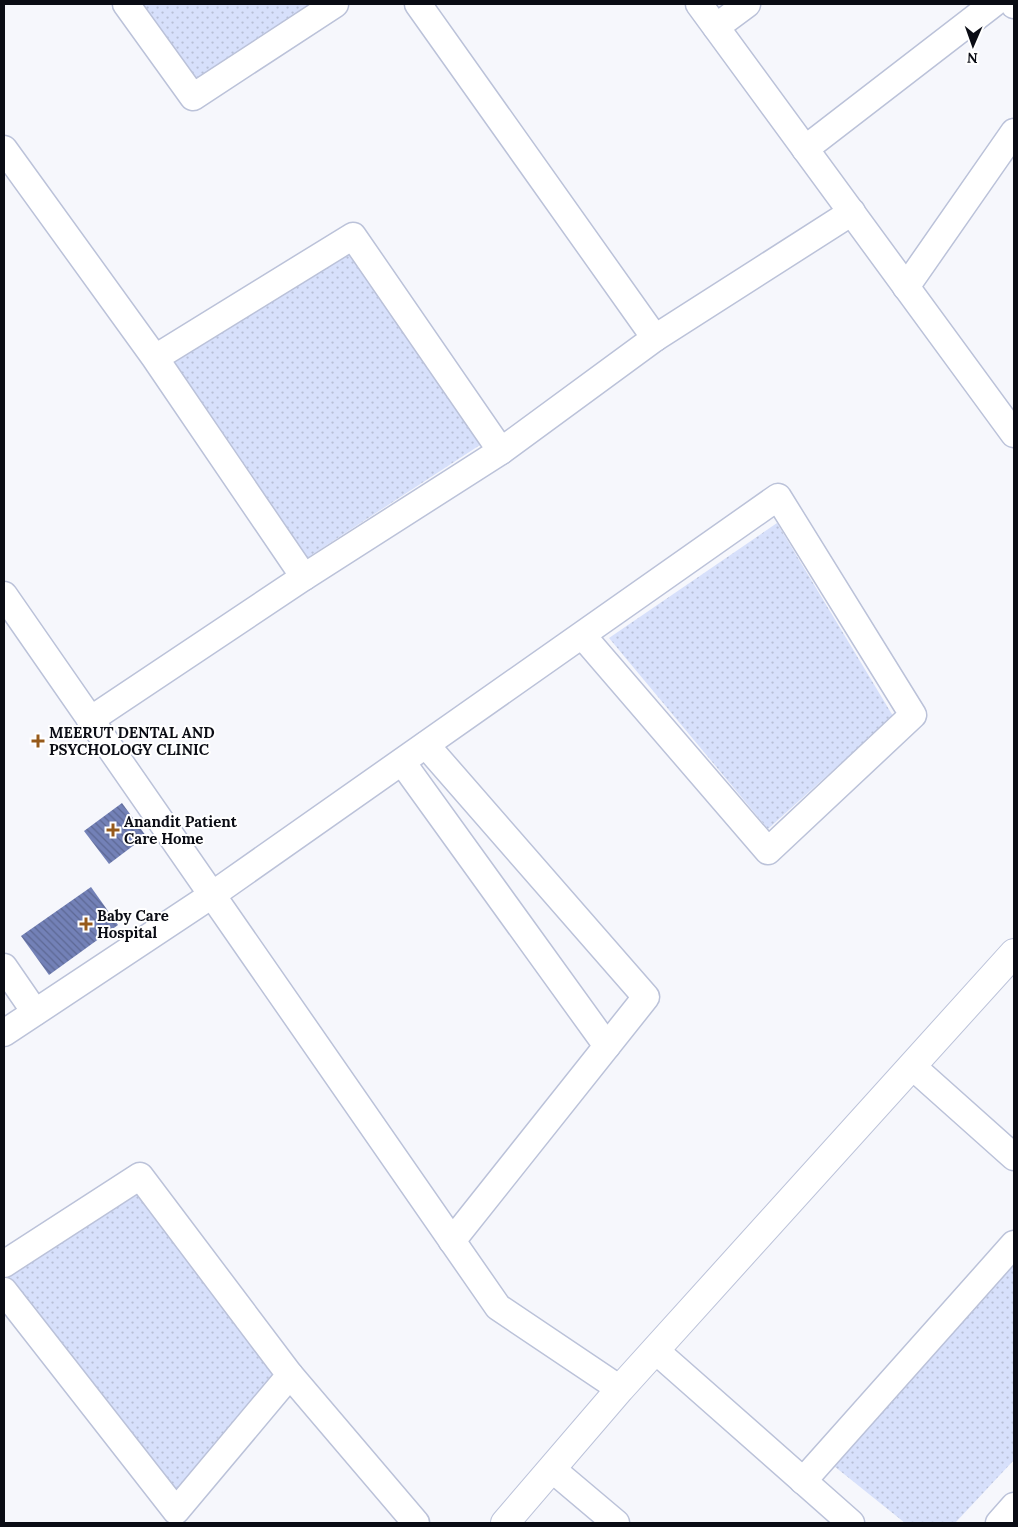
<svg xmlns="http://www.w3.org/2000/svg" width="1018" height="1527" viewBox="0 0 1018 1527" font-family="Lora,serif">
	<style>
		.park { fill: url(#park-dots) }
		.building { fill: url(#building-back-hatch) }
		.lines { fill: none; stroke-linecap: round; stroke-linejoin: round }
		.minor-casing { stroke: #bbc2d9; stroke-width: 29 }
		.tertiary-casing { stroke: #bbc2d9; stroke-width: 30 }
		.minor { stroke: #fff; stroke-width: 26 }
		.tertiary { stroke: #fff; stroke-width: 28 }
		.poi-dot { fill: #965a1b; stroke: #fff; stroke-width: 2 }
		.labels { text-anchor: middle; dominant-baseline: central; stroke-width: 4; stroke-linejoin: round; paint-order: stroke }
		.poi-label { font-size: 15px; font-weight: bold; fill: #0a0c14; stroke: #fff; text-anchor: start }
	</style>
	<defs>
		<pattern id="park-dots" width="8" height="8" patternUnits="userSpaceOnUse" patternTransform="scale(1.25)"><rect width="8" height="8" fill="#d7e0fb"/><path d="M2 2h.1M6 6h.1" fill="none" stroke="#b7bfd6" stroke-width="1.8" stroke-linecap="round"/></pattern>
		<pattern id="building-back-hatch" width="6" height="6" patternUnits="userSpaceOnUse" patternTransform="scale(1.25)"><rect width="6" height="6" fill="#7381b7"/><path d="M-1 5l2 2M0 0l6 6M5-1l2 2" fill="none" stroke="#5d6894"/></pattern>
	</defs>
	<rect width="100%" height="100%" fill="#f6f7fc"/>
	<!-- park -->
	<g class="park">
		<polygon points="142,4 315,4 194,80"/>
		<polygon points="351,250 480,445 307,558 171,363"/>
		<polygon points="777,523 893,716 768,829 609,638"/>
		<polygon points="140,1193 276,1376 176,1491 6,1276"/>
		<polygon points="1014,1265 1014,1460 955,1523 905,1523 829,1462"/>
	</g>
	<!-- building -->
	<g class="building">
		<polygon points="122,803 146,836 109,864 84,831"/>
		<polygon points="91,887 118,925 49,975 21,936"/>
	</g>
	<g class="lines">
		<defs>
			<g id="minor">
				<polyline points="126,4 193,97 335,4"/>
				<polyline points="418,4 655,338 501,451"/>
				<polyline points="699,4 1014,434"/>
				<polyline points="1014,4 1014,5"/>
				<polyline points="716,27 747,4"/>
				<polyline points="4,149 155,358 304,577 501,451 353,236 155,358"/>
				<polyline points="805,149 993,4"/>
				<polyline points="906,287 1014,132"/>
				<polyline points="655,338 852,212"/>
				<polyline points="4,595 498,1307 620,1389"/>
				<polyline points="90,720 304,577"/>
				<polyline points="426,745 646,997 452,1241"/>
				<polyline points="402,762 607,1046"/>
				<polyline points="4,967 35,1012"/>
				<polyline points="4,1033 212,895 778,497 913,715 768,851 582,635"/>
				<polyline points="912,1066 1014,1157"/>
				<polyline points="4,1264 140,1176 290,1375 176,1511 4,1291"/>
				<polyline points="655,1350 851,1523"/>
				<polyline points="290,1375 416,1523"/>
				<polyline points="552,1469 616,1523"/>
				<polyline points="803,1481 1014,1244"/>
				<polyline points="999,1523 1014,1506"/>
			</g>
			<polyline id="tertiary" points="505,1523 620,1389 1014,953"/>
		</defs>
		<!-- minor casing -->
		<use href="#minor" class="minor-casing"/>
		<!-- tertiary casing -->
		<use href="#tertiary" class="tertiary-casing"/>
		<!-- minor -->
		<use href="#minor" class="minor"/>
		<!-- tertiary -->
		<use href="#tertiary" class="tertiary"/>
	</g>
	<!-- markers -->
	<g class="poi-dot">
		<path d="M35.5 733.5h5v5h5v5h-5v5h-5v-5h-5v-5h5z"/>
		<path d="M110.5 822.5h5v5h5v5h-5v5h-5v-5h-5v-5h5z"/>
		<path d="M83.5 916.5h5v5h5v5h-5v5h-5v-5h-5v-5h5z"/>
	</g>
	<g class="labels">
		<!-- poi labels -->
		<g class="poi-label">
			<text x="49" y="732">MEERUT DENTAL AND<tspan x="49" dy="17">PSYCHOLOGY CLINIC</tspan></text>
			<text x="124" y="821">Anandit Patient<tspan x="124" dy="17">Care Home</tspan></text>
			<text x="97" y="915">Baby Care<tspan x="97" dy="17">Hospital</tspan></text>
		</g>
	</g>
	<!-- border -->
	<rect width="1018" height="1527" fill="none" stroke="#0a0c14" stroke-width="10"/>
	<!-- north arrow -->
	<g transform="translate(973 45) rotate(182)" stroke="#ffffff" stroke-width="4" paint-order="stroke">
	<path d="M0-4L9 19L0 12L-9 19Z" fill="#0a0c14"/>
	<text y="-8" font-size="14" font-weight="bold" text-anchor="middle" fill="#0a0c14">N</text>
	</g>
</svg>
